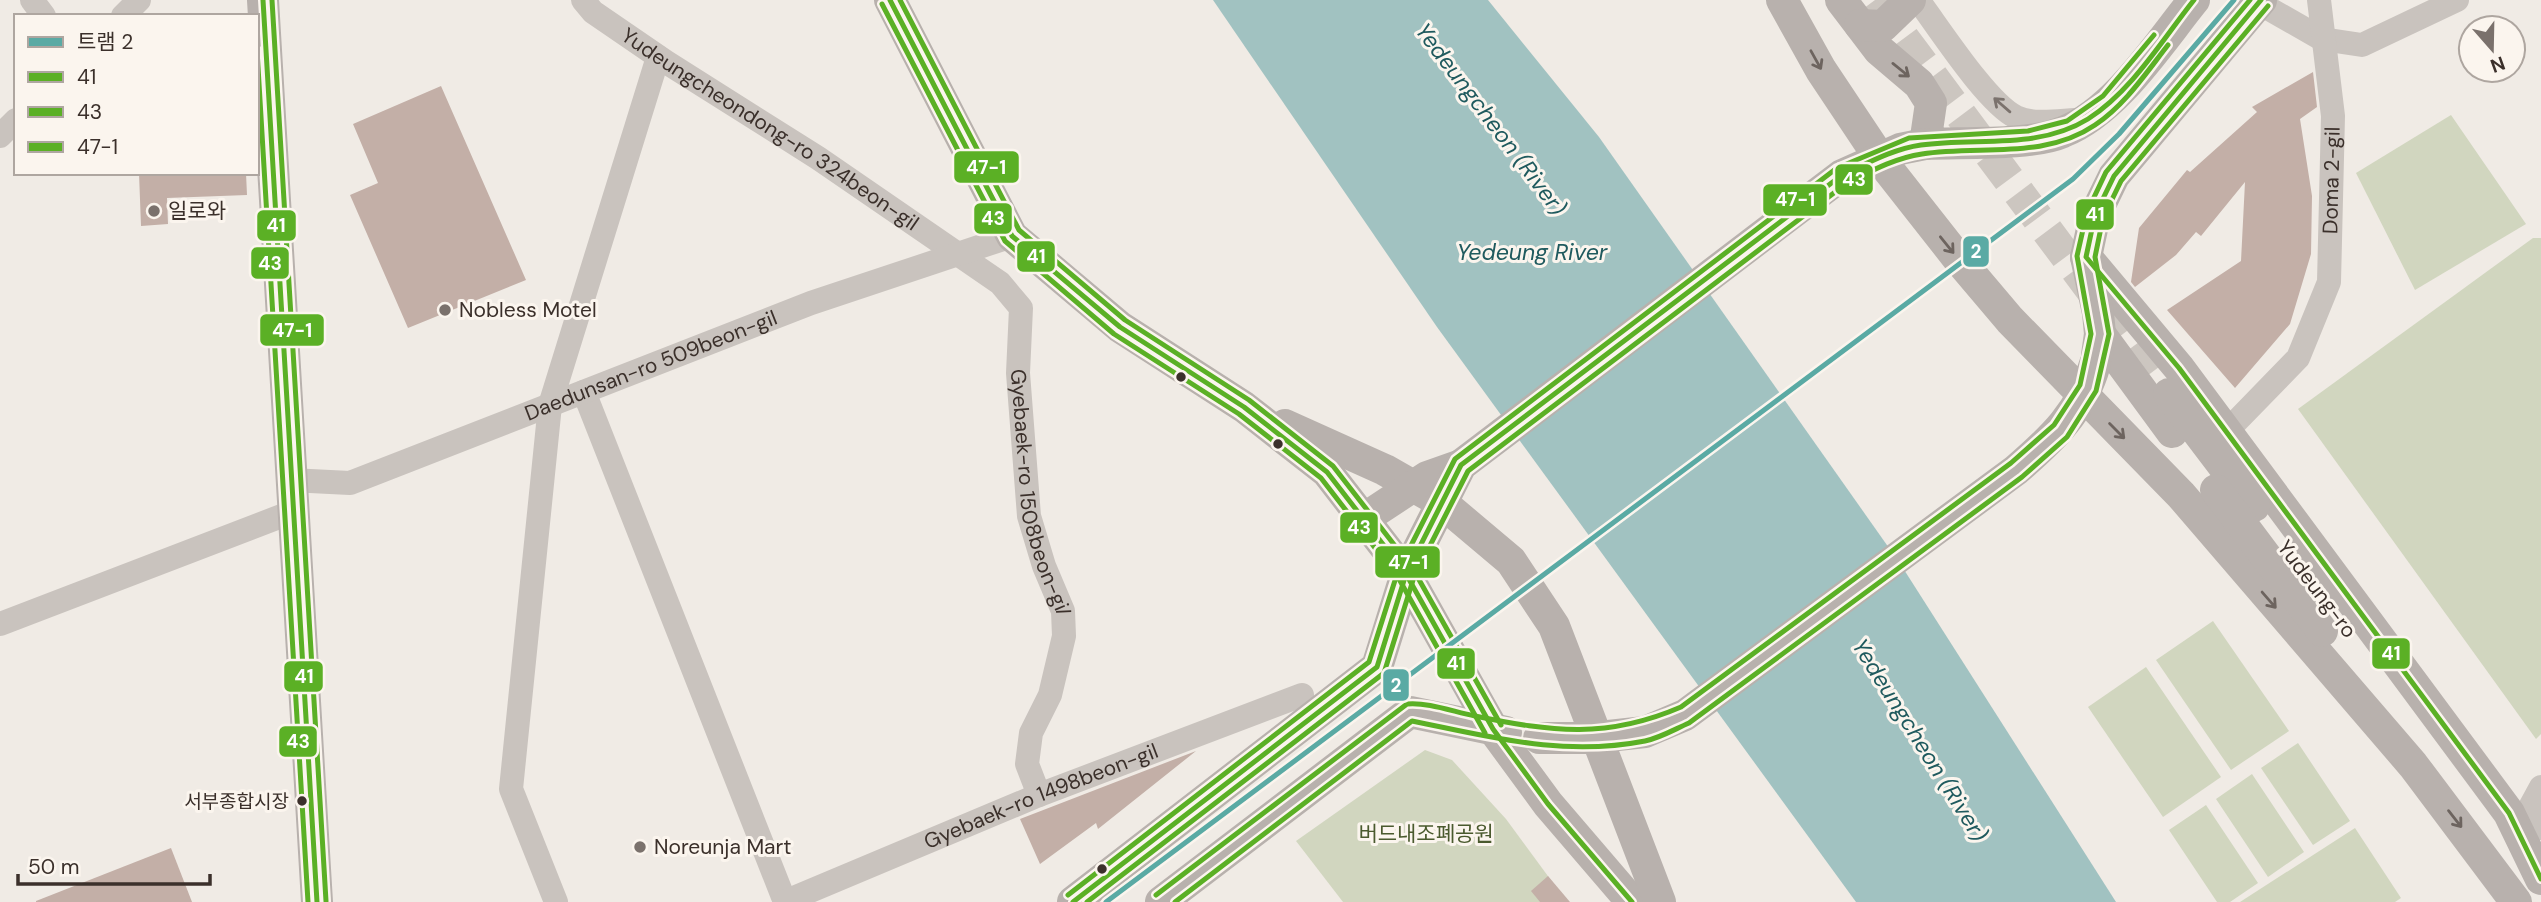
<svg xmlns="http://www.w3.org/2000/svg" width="2541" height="902" viewBox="0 0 2541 902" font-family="'DM Sans','Noto Sans KR',sans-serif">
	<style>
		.green { fill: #d1d6bf }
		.water { fill: #a1c2c1 }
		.building { fill: #c3afa7 }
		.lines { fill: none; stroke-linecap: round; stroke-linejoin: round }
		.major-tunnel { stroke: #ccc6c0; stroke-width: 32; stroke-dasharray: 32 16; stroke-linecap: butt }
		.minor { stroke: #c9c3be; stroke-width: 24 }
		.major { stroke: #b8b1ad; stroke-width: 32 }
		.major-bridge { stroke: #b8b1ad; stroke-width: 32 }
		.bus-1-casing { stroke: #fbf5ee; stroke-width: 10 }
		.bus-2-casing { stroke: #fbf5ee; stroke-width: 10 }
		.bus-3-casing { stroke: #fbf5ee; stroke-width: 10 }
		.bus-1 { stroke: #5bb025; stroke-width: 5 }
		.bus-2 { stroke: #5bb025; stroke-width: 5 }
		.bus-3 { stroke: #5bb025; stroke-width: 5 }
		.tram-1-casing { stroke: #fbf5ee; stroke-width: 10 }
		.tram-1 { stroke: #5aaaa4; stroke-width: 5 }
		.oneway { stroke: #6d645f }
		.oneway2 { stroke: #7b726d }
		.poi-dot { fill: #7a716c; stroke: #fbf5ee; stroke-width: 2.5 }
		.bus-dot { fill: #3b302b; stroke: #fbf5ee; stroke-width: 2.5 }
		.labels { text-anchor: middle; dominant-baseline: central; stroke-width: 6; stroke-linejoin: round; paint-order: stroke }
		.bus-label { font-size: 19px; fill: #3b302b; stroke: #fbf5ee; text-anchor: end }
		.street-label { font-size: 21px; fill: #3b302b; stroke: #fbf5ee }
		.poi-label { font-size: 21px; fill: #3b302b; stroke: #fbf5ee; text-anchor: start }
		.park-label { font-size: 21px; fill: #4a5a2e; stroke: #fbf5ee }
		.water-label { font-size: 23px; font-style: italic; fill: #1f5a5e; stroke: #fbf5ee }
		.line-badge { stroke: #fbf5ee; stroke-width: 2.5 }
		.badge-label { font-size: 19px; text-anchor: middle; font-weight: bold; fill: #fff }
	</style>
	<rect width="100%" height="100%" fill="#f0ebe5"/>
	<!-- green -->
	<g class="green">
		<polygon points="2451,115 2526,224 2415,290 2356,173"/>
		<polygon points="2533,238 2541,238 2541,734 2536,739 2298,409"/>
		<polygon points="2213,621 2289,731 2231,770 2156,660"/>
		<polygon points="2146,667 2221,777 2163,817 2088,707"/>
		<polygon points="2298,743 2350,821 2313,845 2261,768"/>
		<polygon points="1425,750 1452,760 1506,819 1567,902 1343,902 1296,841"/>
		<polygon points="2252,774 2304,852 2268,877 2216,799"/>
		<polygon points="2206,805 2258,883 2230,902 2217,902 2169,830"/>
		<polygon points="2355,828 2401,898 2395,902 2240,902"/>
	</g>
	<!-- water -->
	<polygon class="water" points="1213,0 1488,0 1599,137 1901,565 2116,902 1856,902 1437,327"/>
	<!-- building -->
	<g class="building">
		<polygon points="2313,72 2317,107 2300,119 2312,196 2311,254 2290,324 2235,388 2167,310 2241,261 2245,182 2201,236 2196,232 2176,255 2135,287 2131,282 2139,228 2187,170 2190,172 2257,112 2252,107"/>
		<polygon points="441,86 526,280 408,328 350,195 378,183 353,124"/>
		<polygon points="139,173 246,173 247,195 167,198 168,224 141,226"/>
		<polygon points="1196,751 1098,829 1096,823 1040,864 1020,819"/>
		<polygon points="171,848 192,902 36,902 36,901"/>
		<polygon points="1548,876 1570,902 1540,902 1531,891"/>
	</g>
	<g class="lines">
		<!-- major-tunnel -->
		<polyline class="major-tunnel" points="1875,0 2169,394"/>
		<!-- minor -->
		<g class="minor">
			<polyline points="32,0 44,16"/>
			<path id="s1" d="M 583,0 L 593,12 L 666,62 L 818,158 L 1000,283 L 1021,308 L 1018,373 L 1029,516 L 1044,566 L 1063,611 L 1064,636 L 1050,695 L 1031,733 L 1027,764 L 1039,795"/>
			<path d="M 1918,0 C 1939,28 1987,103 2016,117 C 2033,125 2057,121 2075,120"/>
			<polyline points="2259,3 2322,39 2362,45 2457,0"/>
			<polyline points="123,16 139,0"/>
			<polyline points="0,136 16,120"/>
			<polyline points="584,392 785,902"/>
			<path id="s2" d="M 2226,432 L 2298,358 L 2329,282 L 2333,116 L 2319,0"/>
			<path id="s3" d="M 290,480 L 350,483 L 811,303 L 1012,236"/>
			<polyline points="0,624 292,512"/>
			<polyline points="2541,787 2529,809 2541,828"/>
			<polyline points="556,902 511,789 550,405 658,57"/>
			<path id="s4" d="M 784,902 L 1039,795 L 1302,695"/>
		</g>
		<!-- major -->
		<g class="major">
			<polyline points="263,0 317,902"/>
			<polyline points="890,0 1012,236 1120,327 1244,407 1327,472 1406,574 1493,729 1548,804 1632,902"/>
			<polyline points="1782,0 1821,70 1883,163 1960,261 2010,320 2181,495 2413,765 2516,902"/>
			<path d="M 1841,0 L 1879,50 L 1919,84 L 1931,103 L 1925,144 C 1961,142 2031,146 2063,132 C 2116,111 2159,43 2194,0"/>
			<polyline points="1860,25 1883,26 1910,0"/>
			<polyline points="2086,257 2179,368 2509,813 2541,879"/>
			<polyline points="2100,334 2172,432"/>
			<polyline points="2097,355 2100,334 2098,313 2086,257 2095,215 2114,176 2261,0"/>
			<polyline points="2169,394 2254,506"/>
			<polyline points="1285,425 1385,470 1441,502 1511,561 1554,626 1660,902"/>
			<polyline points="2216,490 2322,631"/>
			<polyline points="1073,902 1377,667 1406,574"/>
			<polyline points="1161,902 1410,712 1506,732"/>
		</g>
		<!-- major-bridge -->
		<g class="major-bridge">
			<polyline points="1365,518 1427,477 1461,465"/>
			<polyline points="1406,574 1461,465 1842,175 1900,149 1925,144"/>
			<path d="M 1539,738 L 1590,738 L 1645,732 L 1685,715 L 2016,470 C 2052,439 2082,411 2095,364"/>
		</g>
		<defs>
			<g id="bus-1">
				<polyline points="263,0 317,902"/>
				<polyline points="890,0 1012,236 1120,327 1244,407 1327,472 1406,574 1493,729 1548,804 1632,902"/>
				<polyline points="2261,0 2114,176 2095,215 2086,257 2179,368 2509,813 2541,879"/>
				<path d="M 1073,902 L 1377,667 L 1406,574 L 1461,465 L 1842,175 C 1868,163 1893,149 1921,145 C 1977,137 2038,150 2088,119 C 2132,91 2162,40 2194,0"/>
			</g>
			<g id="bus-2">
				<polyline points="882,4 1005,241 1114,334 1239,414 1321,478 1399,579 1485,733"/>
				<polyline points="257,50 308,902"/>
				<path d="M 1087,902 L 1384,673 L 1414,577 L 1468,471 L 1847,183 C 1871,171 1895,158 1922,154 C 1980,145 2044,160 2095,125 C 2125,105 2146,73 2168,45"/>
				<path d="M 1175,902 L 1412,721 C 1492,737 1563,757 1645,741 C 1660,738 1675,729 1689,723 L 2022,477 L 2067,437 L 2096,391 L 2109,334 L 2095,257 L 2103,218 L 2121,181 L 2268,6"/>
			</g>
			<g id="bus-3">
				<polyline points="272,0 326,901"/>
				<polyline points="900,0 1019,230 1125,320 1249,400 1333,466 1413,569 1501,725"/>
				<polyline points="1068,895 1369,662 1398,571 1455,459 1837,168 1909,138 2028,131 2067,121 2103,96 2154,35"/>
				<path d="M 1156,895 L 1407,704 C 1428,702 1454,712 1475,716 C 1552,732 1607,739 1681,707 L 2011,463 L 2054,425 L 2080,385 L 2091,334 L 2077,256 L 2087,212 L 2106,172 L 2250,0"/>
			</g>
		</defs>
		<!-- bus-1 casing -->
		<use href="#bus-1" class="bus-1-casing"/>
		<!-- bus-2 casing -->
		<use href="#bus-2" class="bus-2-casing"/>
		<!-- bus-3 casing -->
		<use href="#bus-3" class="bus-3-casing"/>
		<!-- bus-1 -->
		<use href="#bus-1" class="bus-1"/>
		<!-- bus-2 -->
		<use href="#bus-2" class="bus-2"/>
		<!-- bus-3 -->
		<use href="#bus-3" class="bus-3"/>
		<defs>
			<polyline id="tram-1" points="1106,902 2073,179 2119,134 2234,0"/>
		</defs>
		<!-- tram-1 casing -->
		<use href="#tram-1" class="tram-1-casing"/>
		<!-- tram-1 -->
		<use href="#tram-1" class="tram-1"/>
	</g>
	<!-- one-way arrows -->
	<defs><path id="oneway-shaft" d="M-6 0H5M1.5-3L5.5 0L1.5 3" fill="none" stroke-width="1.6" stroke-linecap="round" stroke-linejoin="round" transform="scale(1.75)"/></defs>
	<g class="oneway">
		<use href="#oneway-shaft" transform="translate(1816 60) rotate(61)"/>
		<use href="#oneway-shaft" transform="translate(1901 70) rotate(39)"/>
		<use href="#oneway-shaft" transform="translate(1947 245) rotate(51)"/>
		<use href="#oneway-shaft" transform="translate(2117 431) rotate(45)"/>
		<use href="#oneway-shaft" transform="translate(2269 600) rotate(49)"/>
		<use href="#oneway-shaft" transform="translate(2455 819) rotate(52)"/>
	</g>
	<use class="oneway2" href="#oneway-shaft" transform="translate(2002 105) rotate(-139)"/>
	<!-- markers -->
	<g class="poi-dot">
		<circle cx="154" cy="211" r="7"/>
		<circle cx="445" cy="310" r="7"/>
		<circle cx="640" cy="847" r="7"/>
	</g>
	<g class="bus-dot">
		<circle cx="1181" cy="377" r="6"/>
		<circle cx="1278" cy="444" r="6"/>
		<circle cx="302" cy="801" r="6"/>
		<circle cx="1102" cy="869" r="6"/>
	</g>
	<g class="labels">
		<!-- bus labels -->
		<g class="bus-label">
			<text x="289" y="801">서부종합시장</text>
		</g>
		<!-- street labels -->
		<g class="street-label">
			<text stroke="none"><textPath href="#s1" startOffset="228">Yudeungcheondong-ro 324beon-gil</textPath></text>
			<text stroke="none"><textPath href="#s2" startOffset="287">Doma 2-gil</textPath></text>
			<text stroke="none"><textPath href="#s3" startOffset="383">Daedunsan-ro 509beon-gil</textPath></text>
			<text stroke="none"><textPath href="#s1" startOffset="724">Gyebaek-ro 1508beon-gil</textPath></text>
			<text transform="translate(2317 589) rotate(53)">Yudeung-ro</text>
			<text stroke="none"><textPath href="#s4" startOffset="278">Gyebaek-ro 1498beon-gil</textPath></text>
		</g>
		<!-- poi labels -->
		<g class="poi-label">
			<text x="168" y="211">일로와</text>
			<text x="459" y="310">Nobless Motel</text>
			<text x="654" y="847">Noreunja Mart</text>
		</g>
		<!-- park labels -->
		<g class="park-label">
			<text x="1426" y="834">버드내조폐공원</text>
		</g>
		<!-- water labels -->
		<g class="water-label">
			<text transform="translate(1491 119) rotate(53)">Yedeungcheon (River)</text>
			<text x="1532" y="252">Yedeung River</text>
			<text transform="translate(1920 740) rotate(58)">Yedeungcheon (River)</text>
		</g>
	</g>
	<g class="line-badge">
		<rect x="953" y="150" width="67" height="34" rx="7" fill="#5bb025"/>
		<rect x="1834" y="163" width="40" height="33" rx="7" fill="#5bb025"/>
		<rect x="1762" y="183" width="66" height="34" rx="7" fill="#5bb025"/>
		<rect x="2075" y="198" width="40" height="33" rx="7" fill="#5bb025"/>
		<rect x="973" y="202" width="40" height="33" rx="7" fill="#5bb025"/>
		<rect x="256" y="209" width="41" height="33" rx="7" fill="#5bb025"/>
		<rect x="1962" y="235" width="28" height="33" rx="7" fill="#5aaaa4"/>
		<rect x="1016" y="240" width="40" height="33" rx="7" fill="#5bb025"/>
		<rect x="250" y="246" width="40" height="34" rx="7" fill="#5bb025"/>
		<rect x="259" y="313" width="66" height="34" rx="7" fill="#5bb025"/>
		<rect x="1339" y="511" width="40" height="33" rx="7" fill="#5bb025"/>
		<rect x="1374" y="545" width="67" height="34" rx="7" fill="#5bb025"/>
		<rect x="2371" y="637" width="40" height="33" rx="7" fill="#5bb025"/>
		<rect x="1436" y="647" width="40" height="33" rx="7" fill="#5bb025"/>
		<rect x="283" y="660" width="41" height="33" rx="7" fill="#5bb025"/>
		<rect x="1382" y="668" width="28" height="34" rx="7" fill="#5aaaa4"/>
		<rect x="278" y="725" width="40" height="33" rx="7" fill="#5bb025"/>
	</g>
	<g class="badge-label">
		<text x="986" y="174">47-1</text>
		<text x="1854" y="186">43</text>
		<text x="1795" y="206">47-1</text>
		<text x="2095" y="221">41</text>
		<text x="993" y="225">43</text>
		<text x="276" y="232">41</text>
		<text x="1976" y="258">2</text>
		<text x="1036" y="263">41</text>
		<text x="270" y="270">43</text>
		<text x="292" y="337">47-1</text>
		<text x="1359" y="534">43</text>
		<text x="1408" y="569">47-1</text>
		<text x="2391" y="660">41</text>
		<text x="1456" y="670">41</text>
		<text x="304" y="683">41</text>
		<text x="1396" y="692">2</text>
		<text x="298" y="748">43</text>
	</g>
	<!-- legend -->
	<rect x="14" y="14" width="245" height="161" fill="#fbf5ee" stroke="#aea6a0" stroke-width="2"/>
	<rect x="28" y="37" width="35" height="10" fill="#5aaaa4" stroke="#aea6a0" stroke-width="2"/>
	<text x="77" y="49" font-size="21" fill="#3b302b">트램 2</text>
	<rect x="28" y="72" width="35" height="10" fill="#5bb025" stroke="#aea6a0" stroke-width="2"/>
	<text x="77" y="84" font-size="21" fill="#3b302b">41</text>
	<rect x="28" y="107" width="35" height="10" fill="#5bb025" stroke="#aea6a0" stroke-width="2"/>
	<text x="77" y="119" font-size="21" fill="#3b302b">43</text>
	<rect x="28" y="142" width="35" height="10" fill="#5bb025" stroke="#aea6a0" stroke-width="2"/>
	<text x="77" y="154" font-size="21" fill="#3b302b">47-1</text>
	<!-- north arrow -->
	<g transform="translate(2492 49) rotate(160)"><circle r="33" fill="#fbf5ee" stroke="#aea6a0" stroke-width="2"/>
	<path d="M0-5L12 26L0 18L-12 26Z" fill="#7a716c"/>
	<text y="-10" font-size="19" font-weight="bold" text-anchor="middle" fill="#3b302b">N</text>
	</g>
	<!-- scale -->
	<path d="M18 874v10h192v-10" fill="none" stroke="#3b302b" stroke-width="3.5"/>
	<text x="28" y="874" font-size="21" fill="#3b302b" stroke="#fbf5ee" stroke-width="5" paint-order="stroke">50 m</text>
</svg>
